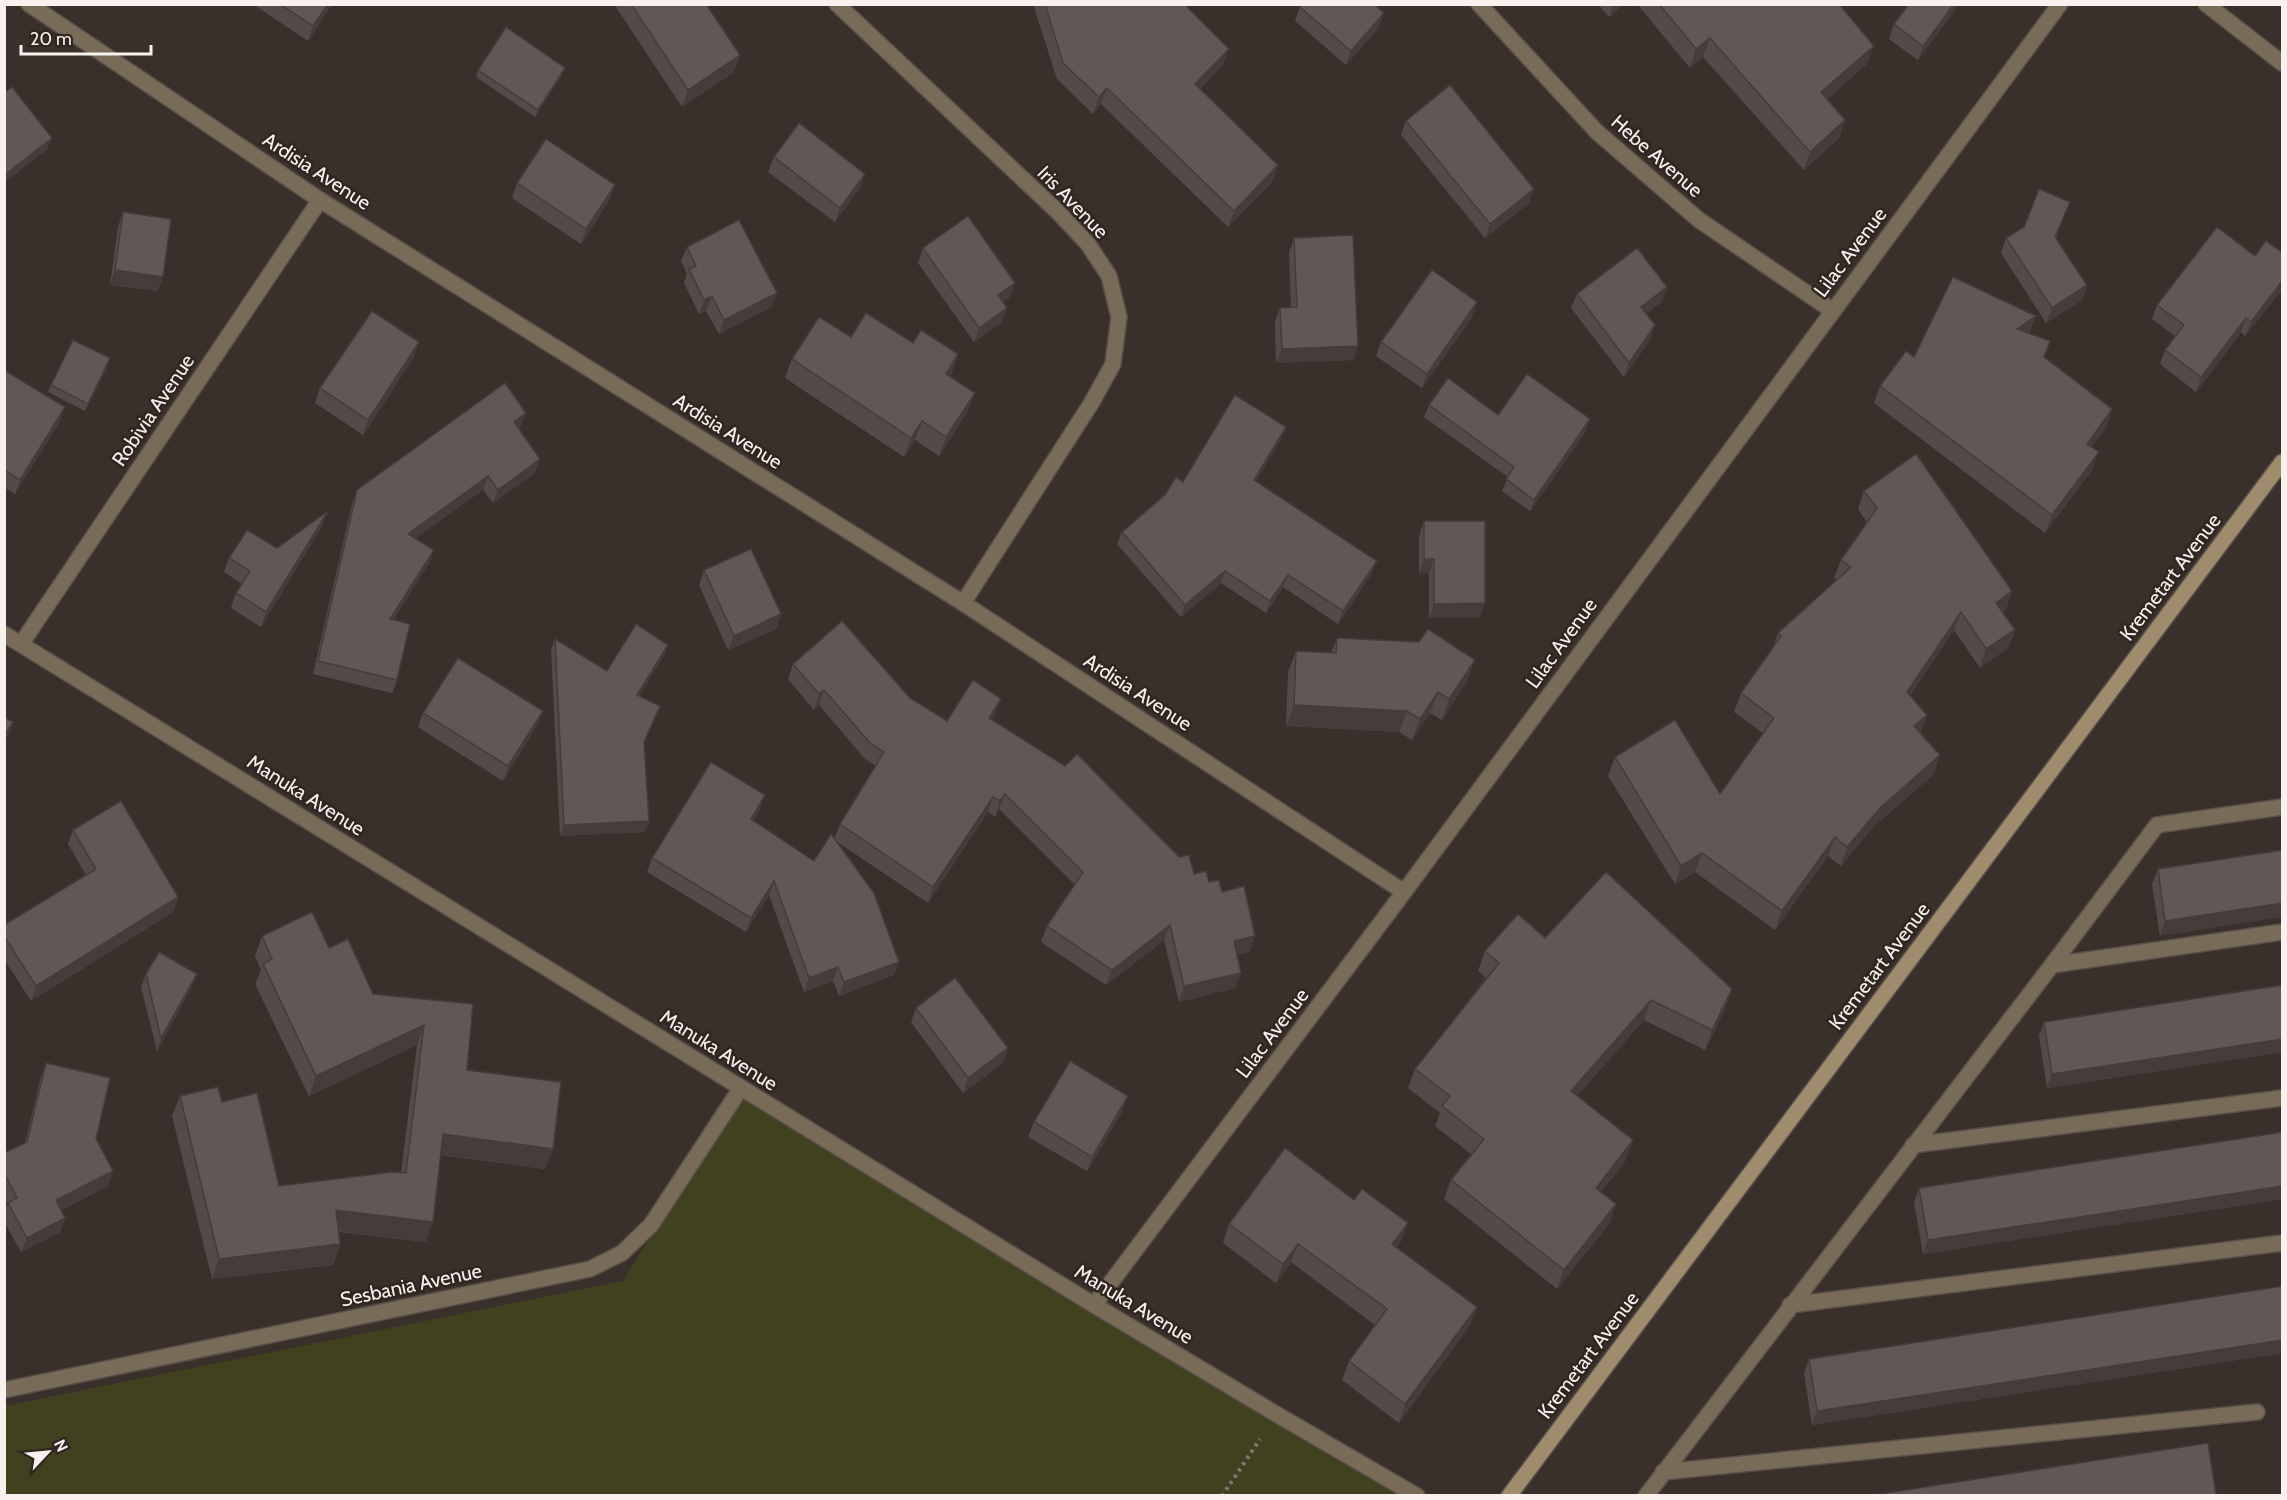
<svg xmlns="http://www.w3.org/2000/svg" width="2287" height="1500" viewBox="0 0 2287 1500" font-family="Cabin,sans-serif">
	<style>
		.green { fill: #40411f }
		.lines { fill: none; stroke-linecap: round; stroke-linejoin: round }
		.lane-casing { stroke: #584f4a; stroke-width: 18 }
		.street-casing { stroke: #584f4a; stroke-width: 18 }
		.secondary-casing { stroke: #584f4a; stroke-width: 18 }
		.path { stroke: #837a76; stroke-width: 4; stroke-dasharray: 3 4.5; stroke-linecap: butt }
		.lane { stroke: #786c58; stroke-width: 15 }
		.street { stroke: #786c58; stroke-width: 15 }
		.secondary { stroke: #9e8c6c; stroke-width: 15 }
		.wall { fill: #554a4a }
		.shaded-wall { fill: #453c3c }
		.building { fill: #635656; stroke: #453c3c; stroke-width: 1.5 }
		.labels { text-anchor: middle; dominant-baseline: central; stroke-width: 5; stroke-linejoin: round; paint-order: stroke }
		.street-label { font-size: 20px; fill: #f8f1ed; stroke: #302621 }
	</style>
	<rect width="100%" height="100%" fill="#3a302b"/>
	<!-- green -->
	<polygon class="green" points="742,1088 1408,1496 5,1496 5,1406 623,1281"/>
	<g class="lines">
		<defs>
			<g id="lane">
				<polyline points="2052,965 2282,932"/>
				<polyline points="1913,1145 2282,1098"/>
				<polyline points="1790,1305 2282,1243"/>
				<polyline points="1663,1472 2257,1412"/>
				<polyline points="1646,1496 2052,965 2157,825 2282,807"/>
			</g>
			<g id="street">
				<polyline points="29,4 320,200 963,603 1404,892"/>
				<polyline points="837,4 1059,213 1088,244 1109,276 1119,317 1113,364 1092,402 963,603"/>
				<polyline points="1479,4 1597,132 1699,220 1833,311"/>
				<polyline points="2206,4 2282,63"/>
				<polyline points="4,634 1094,1305 1276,1414 1417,1496"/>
				<polyline points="21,644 320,200"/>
				<polyline points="1094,1305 1404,892 2060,4"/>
				<polyline points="4,1390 590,1269 622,1253 651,1225 741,1088"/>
			</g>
			<polyline id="secondary" points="1509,1496 2282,462"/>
		</defs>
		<!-- lane casing -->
		<use href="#lane" class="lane-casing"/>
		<!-- street casing -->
		<use href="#street" class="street-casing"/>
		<!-- secondary casing -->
		<use href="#secondary" class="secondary-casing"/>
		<!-- path -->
		<polyline class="path" points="1222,1496 1260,1439"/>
		<!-- lane -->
		<use href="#lane" class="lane"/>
		<!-- street -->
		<use href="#street" class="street"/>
		<!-- secondary -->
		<use href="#secondary" class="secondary"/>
	</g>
	<!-- wall -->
	<g class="wall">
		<polygon points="253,4 332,4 308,41"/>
		<polygon points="614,4 706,4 734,72 682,107"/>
		<polygon points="1033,4 1184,4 1223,65 1200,89 1272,182 1228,227 1101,104 1093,114 1057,79"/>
		<polygon points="1598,4 1624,4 1609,17"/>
		<polygon points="1637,4 1839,4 1867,64 1827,99 1845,120 1839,138 1804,170 1703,57 1690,68"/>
		<polygon points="1959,4 1918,60 1889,39 1894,24"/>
		<polygon points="1300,7 1379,27 1346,65 1295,21"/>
		<polygon points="478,70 562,75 535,117 476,77"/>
		<polygon points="1406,121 1529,203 1485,238 1401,135"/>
		<polygon points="774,157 860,188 835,222 768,172"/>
		<polygon points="517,183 610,199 581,244 512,198"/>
		<polygon points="123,212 158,291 110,285 118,227"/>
		<polygon points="2064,217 2056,238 2087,285 2082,300 2046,323 2001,253 2006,238"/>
		<polygon points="1294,238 1358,346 1353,360 1276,363 1275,322 1280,308 1291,307 1289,252"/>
		<polygon points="687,247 777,293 771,307 719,334 706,311 699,314 684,283 687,274 681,261"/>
		<polygon points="923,248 1010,297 1003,302 1002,322 974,342 918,263"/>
		<polygon points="2283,253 2283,288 2245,336 2241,332 2196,392 2160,364 2165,350 2175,336 2152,319 2157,305 2255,256"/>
		<polygon points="1577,294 1662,302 1646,313 1650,340 1624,377 1571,308"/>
		<polygon points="1472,317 1422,388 1376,356 1381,342"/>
		<polygon points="2029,334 2044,357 2112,409 2106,427 2091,447 2092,470 2045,533 1874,403 1880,386 1914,357"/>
		<polygon points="851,337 913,343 958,354 949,376 968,411 939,456 915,440 904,457 785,378 792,359"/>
		<polygon points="414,357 363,435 315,403 320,388"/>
		<polygon points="108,366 85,411 48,392 51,385"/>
		<polygon points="4,370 60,421 15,494 4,487"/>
		<polygon points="1429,405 1498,415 1586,431 1530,511 1502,491 1508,477 1424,417"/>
		<polygon points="521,426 519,428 535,473 493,503 483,490 415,538 429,563 393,620 397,680 392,693 313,674 352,504 357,490"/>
		<polygon points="1286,427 1281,439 1256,481 1372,573 1338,624 1283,587 1266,613 1221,583 1181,617 1117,544 1122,532 1165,495 1183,482"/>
		<polygon points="1864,491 2012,591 2006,609 2002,612 2015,630 2008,648 1980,668 1954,630 1910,695 1927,715 1920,733 1934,774 1873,827 1841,866 1828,856 1775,930 1695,872 1675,884 1608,776 1615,757 1720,794 1763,733 1734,712 1741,693 1772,650 1778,633 1837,580 1834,578 1841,560 1867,523 1858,509"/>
		<polygon points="1424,521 1480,618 1429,618 1429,573 1419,573 1419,536"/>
		<polygon points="322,526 261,627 231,608 236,593 242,584 224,572 229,558 277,548"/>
		<polygon points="704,570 781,614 776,629 728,650 699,585"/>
		<polygon points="1337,638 1467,681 1442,720 1430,713 1412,740 1399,732 1286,726 1288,672 1296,651 1331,653"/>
		<polygon points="555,639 607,671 668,645 664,655 639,696 660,706 644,744 649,821 645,832 560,836 551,649"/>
		<polygon points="793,664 910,698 947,721 995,714 992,719 1194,874 1209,882 1222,892 1250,952 1237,955 1235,988 1179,1002 1164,940 1106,985 1041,942 1047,926 1075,885 999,809 995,817 988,812 928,903 836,841 899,962 894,975 839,996 833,981 804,992 769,895 746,932 647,872 652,858 760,809 753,821 814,861 834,839 840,824 876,766 865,759 819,705 814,710 788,679"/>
		<polygon points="423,713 537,725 503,781 418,727"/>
		<polygon points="73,830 178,897 173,912 31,1001 4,959 4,925 86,875 68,844"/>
		<polygon points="2283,850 2160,936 2152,884 2158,869"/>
		<polygon points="262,936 329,948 373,994 473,1004 467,1070 553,1149 545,1169 440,1155 426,1242 339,1232 340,1244 333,1265 212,1279 172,1116 180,1096 222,1102 279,1186 401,1173 417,1045 309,1096 255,984 261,970 255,956"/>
		<polygon points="1545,938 1732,989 1725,1009 1705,1050 1644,1020 1577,1096 1626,1160 1601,1192 1616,1204 1609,1224 1557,1289 1444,1199 1451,1180 1471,1154 1435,1126 1440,1113 1408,1088 1415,1069 1486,978 1478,971 1485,951"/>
		<polygon points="146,974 197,974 192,986 157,1051 141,987"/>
		<polygon points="2283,985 2283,1052 2047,1088 2039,1036 2044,1022"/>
		<polygon points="916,1008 1008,1048 1003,1063 963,1093 911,1022"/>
		<polygon points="46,1063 96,1139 108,1186 61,1210 65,1218 60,1232 21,1252 4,1221 4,1213 8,1204 4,1198 4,1153 25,1143 41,1077"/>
		<polygon points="1123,1110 1087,1171 1028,1137 1034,1122"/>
		<polygon points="2283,1132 2283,1199 1923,1254 1914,1202 1919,1188"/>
		<polygon points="1354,1200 1408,1223 1401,1241 1396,1248 1477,1307 1470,1325 1399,1423 1342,1380 1349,1361 1375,1325 1291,1262 1276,1283 1223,1243 1229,1224"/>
		<polygon points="2283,1286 2283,1353 1812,1425 1804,1373 1809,1359"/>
	</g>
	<!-- shaded-wall -->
	<g class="shaded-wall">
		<polygon points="328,4 332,4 308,41 313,26"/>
		<polygon points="1614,4 1624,4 1609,17"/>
		<polygon points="1954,4 1959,4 1918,60 1923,46"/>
		<polygon points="1384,13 1379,27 1346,65 1351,51"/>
		<polygon points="1710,38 1703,57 1690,68 1696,49"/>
		<polygon points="1874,46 1867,64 1814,111 1821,92"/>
		<polygon points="1229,49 1223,65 1189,101 1195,84"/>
		<polygon points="740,55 734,72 682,107 688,90"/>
		<polygon points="565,68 562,75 535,117 538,110"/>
		<polygon points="1107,88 1101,104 1093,114 1099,97"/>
		<polygon points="1845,120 1839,138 1804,170 1810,152"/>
		<polygon points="52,138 47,150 4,183 4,179 7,173"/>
		<polygon points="1278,165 1272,182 1228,227 1234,211"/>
		<polygon points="865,174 860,188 835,222 840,208"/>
		<polygon points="615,185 610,199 581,244 586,229"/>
		<polygon points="1534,189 1529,203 1485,238 1490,224"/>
		<polygon points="115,270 163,277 158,291 110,285"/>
		<polygon points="2283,280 2283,288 2245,336 2251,322"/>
		<polygon points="1015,283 1010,297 993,309 998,295"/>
		<polygon points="2087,285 2082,300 2046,323 2052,308"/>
		<polygon points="1667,287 1662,302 1636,321 1641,307"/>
		<polygon points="777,293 771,307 719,334 724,320"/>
		<polygon points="712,296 706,311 699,314 704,300"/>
		<polygon points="1477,302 1472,317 1422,388 1427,374"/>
		<polygon points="1007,308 1002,322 974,342 979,328"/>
		<polygon points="2036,316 2029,334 2017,329"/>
		<polygon points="2246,318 2241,332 2196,392 2201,377"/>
		<polygon points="1655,325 1650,340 1624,377 1629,363"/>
		<polygon points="419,342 414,357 363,435 368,420"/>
		<polygon points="1358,346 1353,360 1276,363 1282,349"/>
		<polygon points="958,354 952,373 939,393 946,374"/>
		<polygon points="110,358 108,366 85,411 88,404"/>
		<polygon points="975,393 968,411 939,456 946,437"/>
		<polygon points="65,407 60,421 15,494 20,480"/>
		<polygon points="2112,409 2106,427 2080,461 2087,444"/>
		<polygon points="526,413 521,426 509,435 514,422"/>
		<polygon points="1590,419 1586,431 1530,511 1534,500"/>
		<polygon points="922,421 915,440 904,457 911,438"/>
		<polygon points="1286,427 1281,439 1249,492 1254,480"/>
		<polygon points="2099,452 2092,470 2045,533 2052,515"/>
		<polygon points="540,459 535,473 493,503 498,490"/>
		<polygon points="488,476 483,490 403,547 408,534"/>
		<polygon points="328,511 322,526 261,627 266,612"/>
		<polygon points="434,550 429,563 385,633 390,619"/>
		<polygon points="1424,559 1434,559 1429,573 1419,573"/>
		<polygon points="1377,561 1372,573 1338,624 1343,611"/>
		<polygon points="1225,571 1221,583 1181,617 1185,605"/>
		<polygon points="1288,575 1283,587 1266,613 1270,601"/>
		<polygon points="2012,591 2006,609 1989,621 1996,603"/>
		<polygon points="1485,603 1480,618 1429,618 1434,604"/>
		<polygon points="1961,612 1954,630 1900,710 1907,692"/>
		<polygon points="781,614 776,629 728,650 734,636"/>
		<polygon points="2015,630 2008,648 1980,668 1986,649"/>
		<polygon points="668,645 664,655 633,706 637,695"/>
		<polygon points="1475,660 1467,681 1442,720 1449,699"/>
		<polygon points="824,690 819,705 814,710 819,694"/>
		<polygon points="1438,692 1430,713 1412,740 1420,719"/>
		<polygon points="1001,699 995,714 984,733 989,718"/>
		<polygon points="1294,705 1407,711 1399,732 1286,726"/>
		<polygon points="543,711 537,725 503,781 508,766"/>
		<polygon points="1927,715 1920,733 1914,726"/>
		<polygon points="13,722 8,736 4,742 4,736"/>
		<polygon points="1940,755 1934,774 1873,827 1841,866 1847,847 1880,808"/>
		<polygon points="1005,794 999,809 995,817 1000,801"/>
		<polygon points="765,795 760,809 746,833 751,819"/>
		<polygon points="993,797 988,812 928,903 933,887"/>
		<polygon points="649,821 645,832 560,836 564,825"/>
		<polygon points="1835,837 1828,856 1775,930 1782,911"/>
		<polygon points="1702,853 1695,872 1675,884 1681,866"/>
		<polygon points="774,881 769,895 746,932 751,918"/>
		<polygon points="178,897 173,912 31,1001 36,986"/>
		<polygon points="2283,903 2283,917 2160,936 2165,921"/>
		<polygon points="1170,925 1164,940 1106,985 1112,970"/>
		<polygon points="1255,936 1250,952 1228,957 1234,941"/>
		<polygon points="899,962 894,975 839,996 844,982"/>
		<polygon points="838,967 833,981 804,992 809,978"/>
		<polygon points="1241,973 1235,988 1179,1002 1184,986"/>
		<polygon points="197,974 192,986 157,1051 161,1038"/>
		<polygon points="1732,989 1725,1009 1705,1050 1712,1030"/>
		<polygon points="1651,1000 1644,1020 1564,1111 1571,1091"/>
		<polygon points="424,1025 417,1045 309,1096 316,1076"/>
		<polygon points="2283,1039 2283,1052 2047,1088 2052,1074"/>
		<polygon points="1008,1048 1003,1063 963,1093 968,1078"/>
		<polygon points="1128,1096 1123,1110 1087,1171 1092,1157"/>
		<polygon points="443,1134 553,1149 545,1169 435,1154"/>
		<polygon points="1633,1140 1626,1160 1589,1208 1596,1188"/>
		<polygon points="113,1171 108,1186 50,1215 56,1200"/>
		<polygon points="2283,1186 2283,1199 1923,1254 1928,1240"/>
		<polygon points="1616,1204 1609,1224 1557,1289 1564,1270"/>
		<polygon points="336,1210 433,1222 426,1242 329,1230"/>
		<polygon points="65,1218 60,1232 21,1252 27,1238"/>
		<polygon points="1408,1223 1401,1241 1385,1263 1392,1244"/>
		<polygon points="340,1244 333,1265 212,1279 219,1259"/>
		<polygon points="1298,1244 1291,1262 1276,1283 1283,1264"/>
		<polygon points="1477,1307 1470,1325 1399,1423 1405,1404"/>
		<polygon points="2283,1340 2283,1353 1812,1425 1817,1411"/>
	</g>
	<!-- building -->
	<g class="building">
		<polygon points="280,4 328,4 313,26"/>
		<polygon points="631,4 706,4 740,55 688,90"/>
		<polygon points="1045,4 1184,4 1229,49 1195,84 1278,165 1234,211 1107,88 1099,97 1063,63"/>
		<polygon points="1302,4 1374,4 1384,13 1351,51 1300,7"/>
		<polygon points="1659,4 1839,4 1874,46 1821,92 1845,120 1810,152 1710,38 1696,49"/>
		<polygon points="1909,4 1954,4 1923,46 1894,24"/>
		<polygon points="506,27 565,68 538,110 478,70"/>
		<polygon points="1450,85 1534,189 1490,224 1406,121"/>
		<polygon points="12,87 52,138 7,173 4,170 4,93"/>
		<polygon points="799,123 865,174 840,208 774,157"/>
		<polygon points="546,139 615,185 586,229 517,183"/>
		<polygon points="2039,189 2070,202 2055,237 2087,285 2052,308 2006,238 2024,227"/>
		<polygon points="123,212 171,219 163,277 115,270"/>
		<polygon points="968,216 1015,283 998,295 1007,308 979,328 923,248"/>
		<polygon points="739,220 777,293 724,320 712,296 704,300 689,269 696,266 687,247"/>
		<polygon points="2217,227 2255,256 2266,241 2283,253 2283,280 2251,322 2246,318 2201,377 2165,350 2184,325 2157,305"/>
		<polygon points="1353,235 1358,346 1282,349 1280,308 1297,307 1294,238"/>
		<polygon points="1637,248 1667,287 1641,307 1655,325 1629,363 1577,294"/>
		<polygon points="1432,270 1477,302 1427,374 1381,342"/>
		<polygon points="1953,277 2036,316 2017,329 2050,341 2044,357 2112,409 2087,444 2099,452 2052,515 1880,386 1906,351 1914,357"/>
		<polygon points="372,311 419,342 368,420 320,388"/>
		<polygon points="866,313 913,343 921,330 958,354 946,374 975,393 946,437 922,421 911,438 792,359 819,317 851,337"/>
		<polygon points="73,340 110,358 88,404 51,385"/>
		<polygon points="4,370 65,407 20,480 4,470"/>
		<polygon points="1527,374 1590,419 1534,500 1506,479 1514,467 1429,405 1448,378 1498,415"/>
		<polygon points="505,383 526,413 514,422 540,459 498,490 488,476 408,534 434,550 390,619 410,624 397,680 318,661 357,490"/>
		<polygon points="1235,395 1286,427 1254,480 1377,561 1343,611 1288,575 1270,601 1225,571 1185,605 1122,532 1165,495 1176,477 1183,482"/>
		<polygon points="1916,454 2012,591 1996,603 2015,630 1986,649 1961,612 1907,692 1927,715 1914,726 1940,755 1880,808 1847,847 1835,837 1782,911 1702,853 1681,866 1615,757 1675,720 1720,794 1774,718 1741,693 1781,636 1778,633 1851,567 1841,560 1877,508 1864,491"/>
		<polygon points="328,511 266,612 236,593 250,571 229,558 247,530 277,548"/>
		<polygon points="1424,521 1485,521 1485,603 1434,604 1434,559 1424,559"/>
		<polygon points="751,549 781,614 734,636 704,570"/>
		<polygon points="842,621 910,698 947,721 973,680 1001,699 989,718 1065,766 1077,754 1179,857 1189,855 1194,874 1206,871 1209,882 1219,880 1222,892 1244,886 1255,936 1234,941 1241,973 1184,986 1170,925 1112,970 1047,926 1083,872 1005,794 1000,801 993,797 933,887 840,824 884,752 871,744 824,690 819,694 793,664"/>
		<polygon points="636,624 668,645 637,695 660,706 644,742 649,821 564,825 555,639 607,671"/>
		<polygon points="1428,629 1475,660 1449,699 1438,692 1420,719 1407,711 1294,705 1296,651 1336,653 1337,638 1419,642"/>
		<polygon points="458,658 543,711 508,766 423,713"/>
		<polygon points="4,717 13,722 4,736"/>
		<polygon points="711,762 765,795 751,819 814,861 831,834 874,893 899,962 844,982 838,967 809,978 774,881 751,918 652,858"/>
		<polygon points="121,801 178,897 36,986 4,936 4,925 96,869 73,830"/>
		<polygon points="2283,850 2283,903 2165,921 2158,869"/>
		<polygon points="1606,872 1732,989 1712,1030 1651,1000 1571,1091 1633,1140 1596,1188 1616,1204 1564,1270 1451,1180 1484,1139 1442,1106 1450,1096 1415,1069 1499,963 1485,951 1518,914 1545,938"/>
		<polygon points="312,912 329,948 348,939 373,994 473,1004 467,1070 561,1082 553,1149 443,1134 433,1222 336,1210 340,1244 219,1259 180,1096 218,1087 222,1102 257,1093 279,1186 393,1172 406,1173 424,1025 316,1076 263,964 272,959 262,936"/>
		<polygon points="159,952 197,974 161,1038 146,974"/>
		<polygon points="955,978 1008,1048 968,1078 916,1008"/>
		<polygon points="2283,985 2283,1039 2052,1074 2044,1022"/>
		<polygon points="1070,1061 1128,1096 1092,1157 1034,1122"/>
		<polygon points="46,1063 110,1078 96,1139 113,1171 56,1200 65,1218 27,1238 8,1203 17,1198 4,1173 4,1153 27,1142"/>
		<polygon points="2283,1132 2283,1186 1928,1240 1919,1188"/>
		<polygon points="1285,1148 1354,1200 1362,1189 1408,1223 1392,1244 1477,1307 1405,1404 1349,1361 1387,1309 1298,1244 1283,1264 1229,1224"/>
		<polygon points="2283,1286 2283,1340 1817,1411 1809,1359"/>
		<polygon points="2208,1443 2216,1495 1867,1496"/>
	</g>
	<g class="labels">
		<!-- street labels -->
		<g class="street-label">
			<text transform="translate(1657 156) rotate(41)">Hebe Avenue</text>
			<text transform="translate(317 171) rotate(33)">Ardisia Avenue</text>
			<text transform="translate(1073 202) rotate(46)">Iris Avenue</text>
			<text transform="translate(1850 252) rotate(-53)">Lilac Avenue</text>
			<text transform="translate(153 410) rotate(-56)">Robivia Avenue</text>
			<text transform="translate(728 431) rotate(32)">Ardisia Avenue</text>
			<text transform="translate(2170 577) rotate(-53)">Kremetart Avenue</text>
			<text transform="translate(1561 643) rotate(-54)">Lilac Avenue</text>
			<text transform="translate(1138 692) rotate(33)">Ardisia Avenue</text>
			<text transform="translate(306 795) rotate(32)">Manuka Avenue</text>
			<text transform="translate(1879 966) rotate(-53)">Kremetart Avenue</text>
			<text transform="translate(1272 1033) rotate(-53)">Lilac Avenue</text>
			<text transform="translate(719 1050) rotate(32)">Manuka Avenue</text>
			<text transform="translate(411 1285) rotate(-12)">Sesbania Avenue</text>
			<text transform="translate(1134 1304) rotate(31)">Manuka Avenue</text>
			<text transform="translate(1588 1355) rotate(-53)">Kremetart Avenue</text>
		</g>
	</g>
	<!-- border -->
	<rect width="2287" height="1500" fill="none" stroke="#f8f1ed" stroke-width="12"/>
	<!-- north arrow -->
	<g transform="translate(48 1452) rotate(64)" stroke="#302621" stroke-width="4.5" paint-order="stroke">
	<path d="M0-4.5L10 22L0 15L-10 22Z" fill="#f8f1ed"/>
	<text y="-9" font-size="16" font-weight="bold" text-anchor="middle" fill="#f8f1ed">N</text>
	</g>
	<!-- scale -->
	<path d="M21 45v9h130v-9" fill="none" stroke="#f8f1ed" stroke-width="3"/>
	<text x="30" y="45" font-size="18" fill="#f8f1ed" stroke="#302621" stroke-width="4.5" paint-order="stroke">20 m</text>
</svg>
